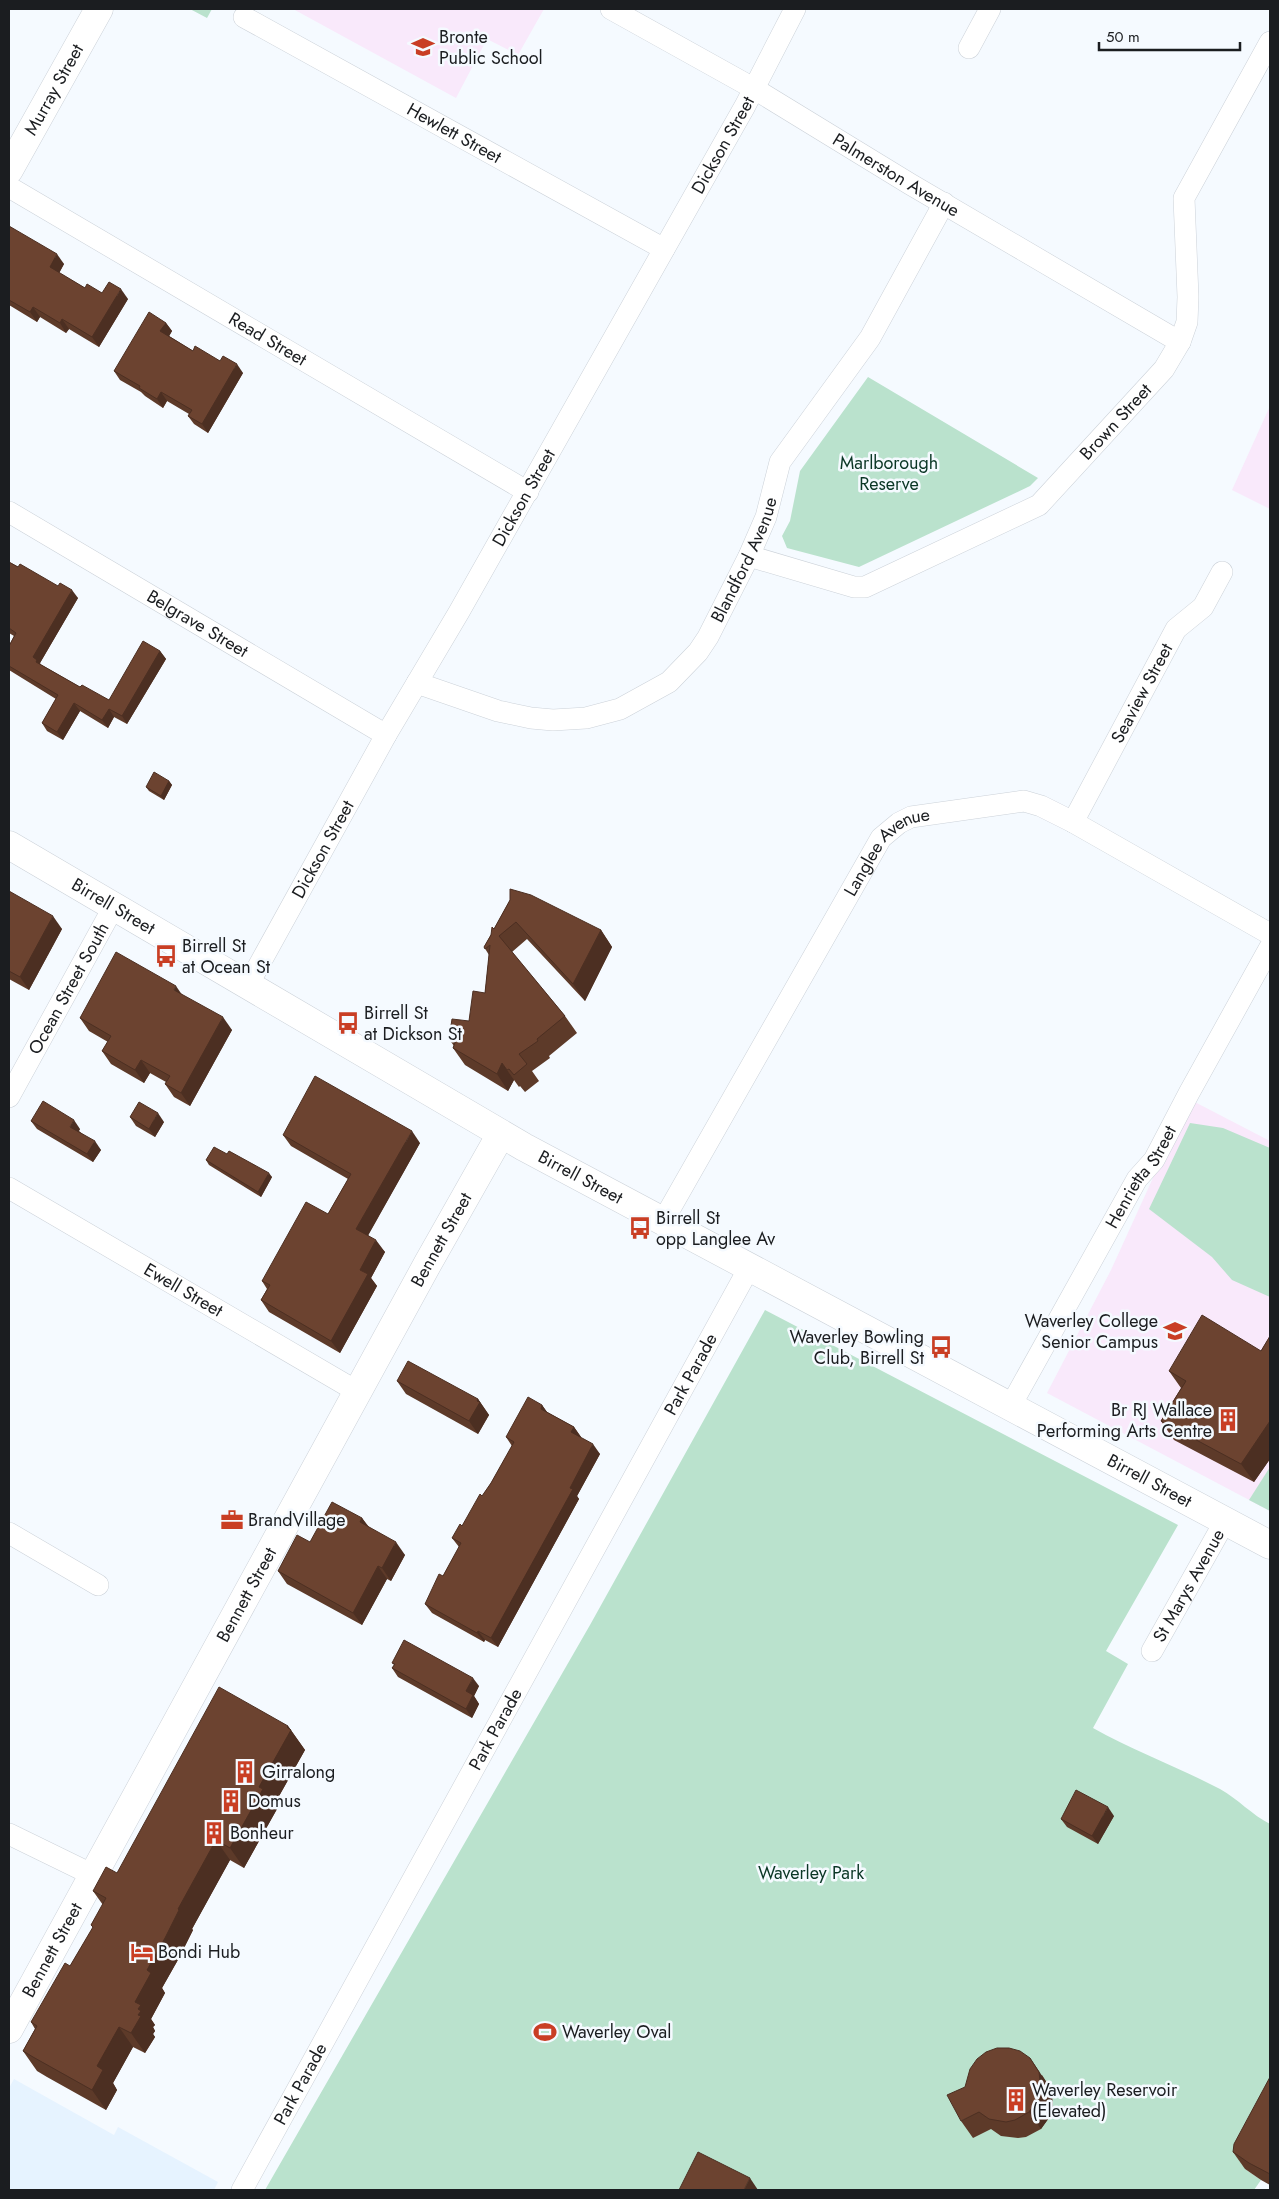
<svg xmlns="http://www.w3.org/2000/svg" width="1279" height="2199" viewBox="0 0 1279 2199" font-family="Jost,sans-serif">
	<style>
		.built { fill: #e6f3ff }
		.education { fill: #f9e9fb }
		.green { fill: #bae2cd }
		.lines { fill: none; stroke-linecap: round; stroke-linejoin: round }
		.minor-casing { stroke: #ccd2d9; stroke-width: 22 }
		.major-casing { stroke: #ccd2d9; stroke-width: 29 }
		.minor { stroke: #fff; stroke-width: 21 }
		.major { stroke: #fff; stroke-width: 28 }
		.wall { fill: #5d3a29 }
		.shaded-wall { fill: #4c2f22 }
		.building { fill: #6c4330; stroke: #4c2f22 }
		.labels { text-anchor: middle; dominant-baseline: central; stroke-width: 5; stroke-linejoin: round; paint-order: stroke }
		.poi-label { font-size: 18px; fill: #1b1d20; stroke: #f5faff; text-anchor: start }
		.street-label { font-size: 18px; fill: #1b1d20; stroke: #f5faff }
		.park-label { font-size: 18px; fill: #0a3625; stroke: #f5faff }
	</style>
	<rect width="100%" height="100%" fill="#f5faff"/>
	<!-- built -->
	<polygon class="built" points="14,2079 114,2135 118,2127 218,2182 214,2190 9,2190 9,2088"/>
	<!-- education -->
	<g class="education">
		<polygon points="293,9 544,9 518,55 487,39 456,98"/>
		<polygon points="1270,406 1270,509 1232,490"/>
		<polygon points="1189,1099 1270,1141 1270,1511 1047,1393 1111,1270"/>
	</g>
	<!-- green -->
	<g class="green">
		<polygon points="190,9 212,9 207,18"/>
		<polygon points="868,377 1038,478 1030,486 859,567 787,548 782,536 790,521 800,471"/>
		<polygon points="1190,1123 1223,1128 1270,1148 1270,1297 1232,1280 1212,1257 1149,1209"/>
		<path d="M 765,1310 L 1178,1525 L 1106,1651 L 1128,1664 L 1093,1728 C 1134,1751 1178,1767 1220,1789 C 1238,1799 1252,1815 1270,1824 L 1270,2115 L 1245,2169 L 1261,2180 L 1254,2190 L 265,2190 L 590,1625 Z"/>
		<polygon points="1270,1467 1270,1511 1249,1500"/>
	</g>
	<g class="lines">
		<defs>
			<g id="minor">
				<path id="s1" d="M 611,9 L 753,88 L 910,184 L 1180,342"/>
				<path id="s2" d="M 244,17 L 664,249"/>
				<polyline points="969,48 990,9"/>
				<path id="s3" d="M 9,187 L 528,492"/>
				<path id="s4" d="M 9,512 L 386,735"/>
				<path id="s5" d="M 749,556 L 854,587 L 865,587 L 1039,505 L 1164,369 L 1180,342 L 1187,322 L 1188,297 L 1184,198 L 1270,42"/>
				<path id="s6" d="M 417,683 L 498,711 L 531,718 L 553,720 L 586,718 L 620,709 L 669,682 L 698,652 L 708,637 L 749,556 L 766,517 L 780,462 L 870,338 L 944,203"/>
				<path id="s7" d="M 1073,822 L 1176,629 L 1203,607 L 1222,572"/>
				<path id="s8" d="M 248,985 L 386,735 L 459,612 L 745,106 L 795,9"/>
				<path id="s9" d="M 9,1097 L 114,906"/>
				<path id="s10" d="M 9,1188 L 358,1392"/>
				<path id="s11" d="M 663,1221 L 881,838 L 899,823 L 911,817 L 1024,801 L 1041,806 L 1073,822 L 1270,934"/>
				<path id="s12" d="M 1010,1407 L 1137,1179 L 1154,1160 L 1189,1093 L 1270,947"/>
				<polyline points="9,1533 98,1585"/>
				<path id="s13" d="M 1152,1651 L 1225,1521"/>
				<polyline points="9,1834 93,1875"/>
				<path id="s14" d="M 242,2190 L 749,1268"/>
			</g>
			<g id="major">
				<path id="s15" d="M 9,170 L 99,9"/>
				<path id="s16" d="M 9,845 L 524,1147 L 1270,1545"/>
				<path id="s17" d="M 9,2029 L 428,1263 L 501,1134"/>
			</g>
		</defs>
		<!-- minor casing -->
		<use href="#minor" class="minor-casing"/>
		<!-- major casing -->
		<use href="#major" class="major-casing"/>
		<!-- minor -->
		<use href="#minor" class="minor"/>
		<!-- major -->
		<use href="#major" class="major"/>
	</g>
	<!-- wall -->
	<g class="wall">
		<polygon points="9,226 64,264 59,273 85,288 102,293 128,299 99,347 69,329 66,333 40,317 37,322 9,305"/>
		<polygon points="166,323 172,331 169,336 193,351 220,361 243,373 208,433 194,424 188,416 189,414 167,401 163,408 145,396 141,392 120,380 114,371"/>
		<polygon points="9,562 78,598 40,663 40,664 80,687 109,700 160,651 166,659 127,724 114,717 108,728 80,711 63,740 47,731 42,723 56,699 9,670 9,646 14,636 9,633"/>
		<polygon points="169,781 172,785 164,800 149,791 146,787"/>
		<polygon points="9,891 62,929 29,990 9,979"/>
		<polygon points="510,900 601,930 612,947 585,1001 527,939 512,952 565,1016 577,1033 549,1056 550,1058 532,1071 539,1081 525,1092 520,1086 519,1087 514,1080 508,1091 465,1065 453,1048 454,1046 449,1039 469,1021 485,993 489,955 484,947"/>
		<polygon points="182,995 232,1030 190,1106 174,1097 165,1084 166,1082 150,1073 144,1083 111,1064 102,1051 108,1042 89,1031 80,1018"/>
		<polygon points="130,1117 164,1122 155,1137 136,1126"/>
		<polygon points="31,1121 80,1129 79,1131 101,1150 93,1162 37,1129"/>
		<polygon points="283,1135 420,1143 368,1235 385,1252 371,1278 377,1286 340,1353 269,1312 261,1300 267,1289 262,1281 328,1214 348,1179 291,1146"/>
		<polygon points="227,1154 272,1177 261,1197 209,1165 206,1160"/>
		<polygon points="1270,1336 1270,1459 1254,1482 1174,1440 1161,1421 1181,1388 1169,1371 1261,1351"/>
		<polygon points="397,1381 478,1399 489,1415 478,1434 406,1394"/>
		<polygon points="542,1405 547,1412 574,1427 581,1437 580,1437 600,1454 577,1496 579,1499 498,1647 485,1640 484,1642 432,1613 425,1604 443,1576 459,1547 452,1538 462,1526 491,1483 512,1446 506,1437"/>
		<polygon points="362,1518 369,1527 405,1555 391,1581 387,1579 362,1625 287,1584 278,1571 310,1542"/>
		<polygon points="392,1663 479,1686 474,1696 479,1704 472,1718 398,1677 392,1668 394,1665"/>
		<polygon points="288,1726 305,1750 274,1805 277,1809 244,1868 230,1860 192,1929 193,1930 179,1958 162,1988 165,1993 151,2019 155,2025 153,2027 155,2031 153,2034 155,2037 145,2053 133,2047 113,2083 117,2090 106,2110 47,2077 37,2071 23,2051 35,2029 31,2022 70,1966 93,1928 91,1925 103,1905 93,1891 117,1873"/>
		<polygon points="1114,1816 1098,1844 1067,1827 1061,1819"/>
		<polygon points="1042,2075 1051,2089 1053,2106 1051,2115 1041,2129 1026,2137 1018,2138 1001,2136 991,2129 973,2138 961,2121"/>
		<polygon points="1270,2077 1270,2185 1261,2180 1245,2169 1233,2152"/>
	</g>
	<!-- shaded-wall -->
	<g class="shaded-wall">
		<polygon points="57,254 64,264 57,277 50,267"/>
		<polygon points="121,289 128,299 99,347 92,337"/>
		<polygon points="33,307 40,317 37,322 30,312"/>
		<polygon points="62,319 69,329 66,333 60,323"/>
		<polygon points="166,323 172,331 167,340 160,331"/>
		<polygon points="237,364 243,373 208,433 202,424"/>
		<polygon points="161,392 167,401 163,408 157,399"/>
		<polygon points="72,590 78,598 40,663 43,668 42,670 33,657"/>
		<polygon points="160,651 166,659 127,724 122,716"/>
		<polygon points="74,703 80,711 63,740 57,732"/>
		<polygon points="109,709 114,717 108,728 102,720"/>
		<polygon points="169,781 172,785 164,800 161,796"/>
		<polygon points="53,916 62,929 29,990 20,977"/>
		<polygon points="601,930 612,947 585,1001 573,984"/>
		<polygon points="176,986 185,999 174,990"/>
		<polygon points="223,1017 232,1030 190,1106 181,1093"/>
		<polygon points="141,1060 150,1073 144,1083 135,1070"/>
		<polygon points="502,1063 514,1080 508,1091 497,1074"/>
		<polygon points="158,1113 164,1122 155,1137 149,1129"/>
		<polygon points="74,1120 80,1129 76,1135 70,1127"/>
		<polygon points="412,1131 420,1143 365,1241 356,1229"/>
		<polygon points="95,1141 101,1150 93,1162 87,1154"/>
		<polygon points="269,1173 272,1177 261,1197 258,1192"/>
		<polygon points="376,1240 385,1252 371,1278 377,1286 340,1353 331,1341 360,1270"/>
		<polygon points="478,1399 489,1415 478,1434 469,1421"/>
		<polygon points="542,1405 549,1415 541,1409"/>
		<polygon points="1270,1421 1270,1459 1254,1482 1241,1464"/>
		<polygon points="574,1427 581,1437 578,1442 571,1432"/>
		<polygon points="593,1444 600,1454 577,1496 579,1499 498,1647 491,1638 570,1488"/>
		<polygon points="362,1518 371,1531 360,1522"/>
		<polygon points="396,1542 405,1555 391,1581 382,1568"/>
		<polygon points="378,1566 387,1579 362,1625 353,1613"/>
		<polygon points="478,1631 485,1640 484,1642 477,1633"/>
		<polygon points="473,1678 479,1686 474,1696 479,1704 472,1718 466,1709 466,1691"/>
		<polygon points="288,1726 305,1750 274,1805 277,1809 244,1868 230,1848"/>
		<polygon points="1108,1807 1114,1816 1098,1844 1092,1836"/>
		<polygon points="216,1840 230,1860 192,1929 193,1930 179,1958 162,1988 165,1993 151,2019 155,2025 153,2027 155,2031 153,2034 155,2037 145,2053 131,2033 138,2015 138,2009 135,2002 147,1970 178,1909"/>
		<polygon points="119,2027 133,2047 113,2083 117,2090 106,2110 92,2090 97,2066"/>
		<polygon points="1030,2058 1051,2089 1053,2106 1051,2115 1041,2129 1029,2112"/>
		<polygon points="750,2178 758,2190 744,2190"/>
	</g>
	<!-- building -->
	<g class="building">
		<polygon points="9,226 57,254 50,267 85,288 87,284 102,293 109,282 121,289 92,337 62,319 60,323 33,307 30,312 9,300"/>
		<polygon points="149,312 166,323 160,331 193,351 195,346 220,361 223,356 237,364 202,424 188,416 192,410 161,392 157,399 139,388 140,386 114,371"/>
		<polygon points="9,562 18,567 20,564 58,586 60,583 72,590 33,657 37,660 36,662 80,687 82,685 109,700 143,641 160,651 122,716 109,709 102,720 74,703 57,732 42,723 58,695 9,666 9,646 16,633 9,628"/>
		<polygon points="154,772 169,781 161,796 146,787"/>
		<polygon points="510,889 531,895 601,930 573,984 516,922 499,936 565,1016 537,1039 538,1041 519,1054 527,1064 514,1075 509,1069 507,1070 502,1063 497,1074 453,1048 456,1040 449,1039 452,1019 469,1021 473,991 485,993 490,945 485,949 484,947 491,935 492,927 494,929 510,900"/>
		<polygon points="9,891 53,916 20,977 9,971"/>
		<polygon points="116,952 176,986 174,990 223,1017 181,1093 165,1084 170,1076 141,1060 135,1070 102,1051 111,1036 80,1018"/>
		<polygon points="315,1076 412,1131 356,1229 376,1240 360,1270 368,1274 331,1341 261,1300 270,1285 262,1281 306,1202 328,1214 351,1174 283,1135"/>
		<polygon points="43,1101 74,1120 70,1127 95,1141 87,1154 31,1121"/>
		<polygon points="139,1102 158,1113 149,1129 130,1117"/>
		<polygon points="214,1147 227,1154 229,1151 269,1173 258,1192 206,1160"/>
		<polygon points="1202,1315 1261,1351 1270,1336 1270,1421 1241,1464 1161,1421 1186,1381 1169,1371"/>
		<polygon points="408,1361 478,1399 477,1401 480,1402 469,1421 397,1381"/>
		<polygon points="528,1397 542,1405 541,1409 574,1427 571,1432 593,1444 570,1488 573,1489 491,1638 478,1631 477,1633 425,1604 439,1574 443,1576 461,1543 452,1538 460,1524 462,1526 480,1494 482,1496 491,1483 514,1442 506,1437"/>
		<polygon points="332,1502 362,1518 360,1522 396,1542 382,1568 378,1566 353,1613 278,1571 297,1535 310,1542"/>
		<polygon points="404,1640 473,1678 466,1691 473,1695 466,1709 392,1668 395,1664 392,1663"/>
		<polygon points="219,1687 288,1726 287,1727 291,1730 259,1787 263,1789 230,1848 216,1840 178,1909 179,1910 165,1938 147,1970 151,1973 135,2002 141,2005 138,2009 141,2011 138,2015 141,2016 131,2033 119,2027 97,2066 103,2070 92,2090 33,2057 23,2051 37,2026 31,2022 65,1963 70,1966 93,1927 91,1925 106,1898 93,1891 106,1867 117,1873"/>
		<polygon points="1076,1790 1108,1807 1092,1836 1061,1819"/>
		<polygon points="997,2048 1009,2048 1020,2051 1030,2058 1039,2072 1041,2089 1039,2098 1029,2112 1015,2120 1006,2122 989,2119 979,2112 961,2121 947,2095 965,2087 970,2069 977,2059 986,2052"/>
		<polygon points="1270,2077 1270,2174 1249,2163 1233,2152 1234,2144"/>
		<polygon points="698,2152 750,2178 744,2190 679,2190"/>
	</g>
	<!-- icons -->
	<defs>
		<symbol id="school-bare" viewBox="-9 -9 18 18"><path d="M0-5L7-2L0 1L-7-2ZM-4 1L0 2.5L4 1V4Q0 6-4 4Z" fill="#c93e24" stroke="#f5faff" stroke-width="2.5" paint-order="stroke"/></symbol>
		<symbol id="bus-bare" viewBox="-9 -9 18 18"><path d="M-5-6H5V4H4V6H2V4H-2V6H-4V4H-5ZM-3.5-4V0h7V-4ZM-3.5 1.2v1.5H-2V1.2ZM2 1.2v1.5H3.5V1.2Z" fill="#c93e24" stroke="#f5faff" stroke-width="2.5" paint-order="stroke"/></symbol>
		<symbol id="building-bare" viewBox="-9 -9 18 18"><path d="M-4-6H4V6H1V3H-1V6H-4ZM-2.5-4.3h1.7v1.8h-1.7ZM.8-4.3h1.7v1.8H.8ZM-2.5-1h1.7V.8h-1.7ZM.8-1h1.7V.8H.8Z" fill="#c93e24" stroke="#f5faff" stroke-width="2.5" paint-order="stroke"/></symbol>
		<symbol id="office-bare" viewBox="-9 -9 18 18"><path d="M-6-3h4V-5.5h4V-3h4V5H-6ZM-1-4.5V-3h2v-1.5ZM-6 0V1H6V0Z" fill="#c93e24" stroke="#f5faff" stroke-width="2.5" paint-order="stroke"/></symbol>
		<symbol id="hotel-bare" viewBox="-9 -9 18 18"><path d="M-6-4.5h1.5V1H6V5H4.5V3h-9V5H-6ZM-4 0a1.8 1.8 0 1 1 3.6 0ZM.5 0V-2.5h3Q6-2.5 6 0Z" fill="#c93e24" stroke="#f5faff" stroke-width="2.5" paint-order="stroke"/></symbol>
		<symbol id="stadium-bare" viewBox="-9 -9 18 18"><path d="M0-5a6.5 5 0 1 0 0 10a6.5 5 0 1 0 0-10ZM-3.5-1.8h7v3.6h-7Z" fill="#c93e24" stroke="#f5faff" stroke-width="2.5" paint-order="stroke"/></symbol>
	</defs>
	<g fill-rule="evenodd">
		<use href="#school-bare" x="407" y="31" width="32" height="32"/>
		<use href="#bus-bare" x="150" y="940" width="32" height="32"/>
		<use href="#bus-bare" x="332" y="1007" width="32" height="32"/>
		<use href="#bus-bare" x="624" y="1212" width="32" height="32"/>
		<use href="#school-bare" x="1159" y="1315" width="32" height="32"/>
		<use href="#bus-bare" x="925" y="1331" width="32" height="32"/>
		<use href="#building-bare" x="1212" y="1404" width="32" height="32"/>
		<use href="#office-bare" x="216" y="1504" width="32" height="32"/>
		<use href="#building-bare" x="229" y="1756" width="32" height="32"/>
		<use href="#building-bare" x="215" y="1785" width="32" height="32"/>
		<use href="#building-bare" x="198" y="1817" width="32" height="32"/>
		<use href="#hotel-bare" x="126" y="1936" width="32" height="32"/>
		<use href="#stadium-bare" x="529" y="2016" width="32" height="32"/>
		<use href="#building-bare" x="1000" y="2084" width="32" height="32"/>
	</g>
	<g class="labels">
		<!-- poi labels -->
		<g class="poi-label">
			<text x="439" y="37">Bronte<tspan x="439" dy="21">Public School</tspan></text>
			<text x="182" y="946">Birrell St<tspan x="182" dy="21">at Ocean St</tspan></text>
			<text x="364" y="1013">Birrell St<tspan x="364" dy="21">at Dickson St</tspan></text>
			<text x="656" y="1218">Birrell St<tspan x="656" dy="21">opp Langlee Av</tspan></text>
			<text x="1158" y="1321" text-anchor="end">Waverley College<tspan x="1158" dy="21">Senior Campus</tspan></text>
			<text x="924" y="1337" text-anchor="end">Waverley Bowling<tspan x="924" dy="21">Club, Birrell St</tspan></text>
			<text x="1212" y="1410" text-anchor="end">Br RJ Wallace<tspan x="1212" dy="21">Performing Arts Centre</tspan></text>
			<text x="248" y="1520">BrandVillage</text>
			<text x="262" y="1772">Girralong</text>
			<text x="248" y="1801">Domus</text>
			<text x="230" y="1833">Bonheur</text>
			<text x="158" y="1952">Bondi Hub</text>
			<text x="562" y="2032">Waverley Oval</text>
			<text x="1032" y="2090">Waverley Reservoir<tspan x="1032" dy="21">(Elevated)</tspan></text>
		</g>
		<!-- street labels -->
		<g class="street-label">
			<text stroke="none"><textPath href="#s15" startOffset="92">Murray Street</textPath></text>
			<text stroke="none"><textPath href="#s2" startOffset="240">Hewlett Street</textPath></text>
			<text stroke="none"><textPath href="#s8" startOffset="965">Dickson Street</textPath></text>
			<text stroke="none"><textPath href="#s1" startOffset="330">Palmerston Avenue</textPath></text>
			<text stroke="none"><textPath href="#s3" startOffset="300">Read Street</textPath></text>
			<text stroke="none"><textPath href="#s5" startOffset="426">Brown Street</textPath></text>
			<text stroke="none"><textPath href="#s8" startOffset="560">Dickson Street</textPath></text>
			<text stroke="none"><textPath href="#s6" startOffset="411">Blandford Avenue</textPath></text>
			<text stroke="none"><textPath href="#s4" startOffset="219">Belgrave Street</textPath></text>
			<text stroke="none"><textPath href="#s7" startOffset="146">Seaview Street</textPath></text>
			<text stroke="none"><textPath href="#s8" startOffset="155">Dickson Street</textPath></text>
			<text stroke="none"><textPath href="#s11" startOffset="436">Langlee Avenue</textPath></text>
			<text stroke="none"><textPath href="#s16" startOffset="121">Birrell Street</textPath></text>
			<text stroke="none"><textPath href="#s9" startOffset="124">Ocean Street South</textPath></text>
			<text stroke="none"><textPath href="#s16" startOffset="661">Birrell Street</textPath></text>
			<text stroke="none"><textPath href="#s12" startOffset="265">Henrietta Street</textPath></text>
			<text stroke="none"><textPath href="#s17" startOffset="900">Bennett Street</textPath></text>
			<text stroke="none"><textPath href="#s10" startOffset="202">Ewell Street</textPath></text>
			<text stroke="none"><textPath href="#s14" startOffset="931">Park Parade</textPath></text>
			<text stroke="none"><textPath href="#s16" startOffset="1306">Birrell Street</textPath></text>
			<text stroke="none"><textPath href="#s13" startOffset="75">St Marys Avenue</textPath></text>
			<text stroke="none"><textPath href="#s17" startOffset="495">Bennett Street</textPath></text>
			<text stroke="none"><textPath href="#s14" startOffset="526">Park Parade</textPath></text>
			<text stroke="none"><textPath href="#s17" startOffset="90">Bennett Street</textPath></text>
			<text stroke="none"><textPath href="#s14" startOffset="121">Park Parade</textPath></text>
		</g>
		<!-- park labels -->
		<g class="park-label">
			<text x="889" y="463">Marlborough<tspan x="889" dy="21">Reserve</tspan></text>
			<text x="811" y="1873">Waverley Park</text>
		</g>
	</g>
	<!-- border -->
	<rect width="1279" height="2199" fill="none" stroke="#1b1d20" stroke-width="20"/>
	<!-- scale -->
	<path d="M1099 42v8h141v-8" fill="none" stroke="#1b1d20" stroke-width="2.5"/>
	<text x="1106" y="42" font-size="15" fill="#1b1d20" stroke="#f5faff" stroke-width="4" paint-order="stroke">50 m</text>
</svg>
